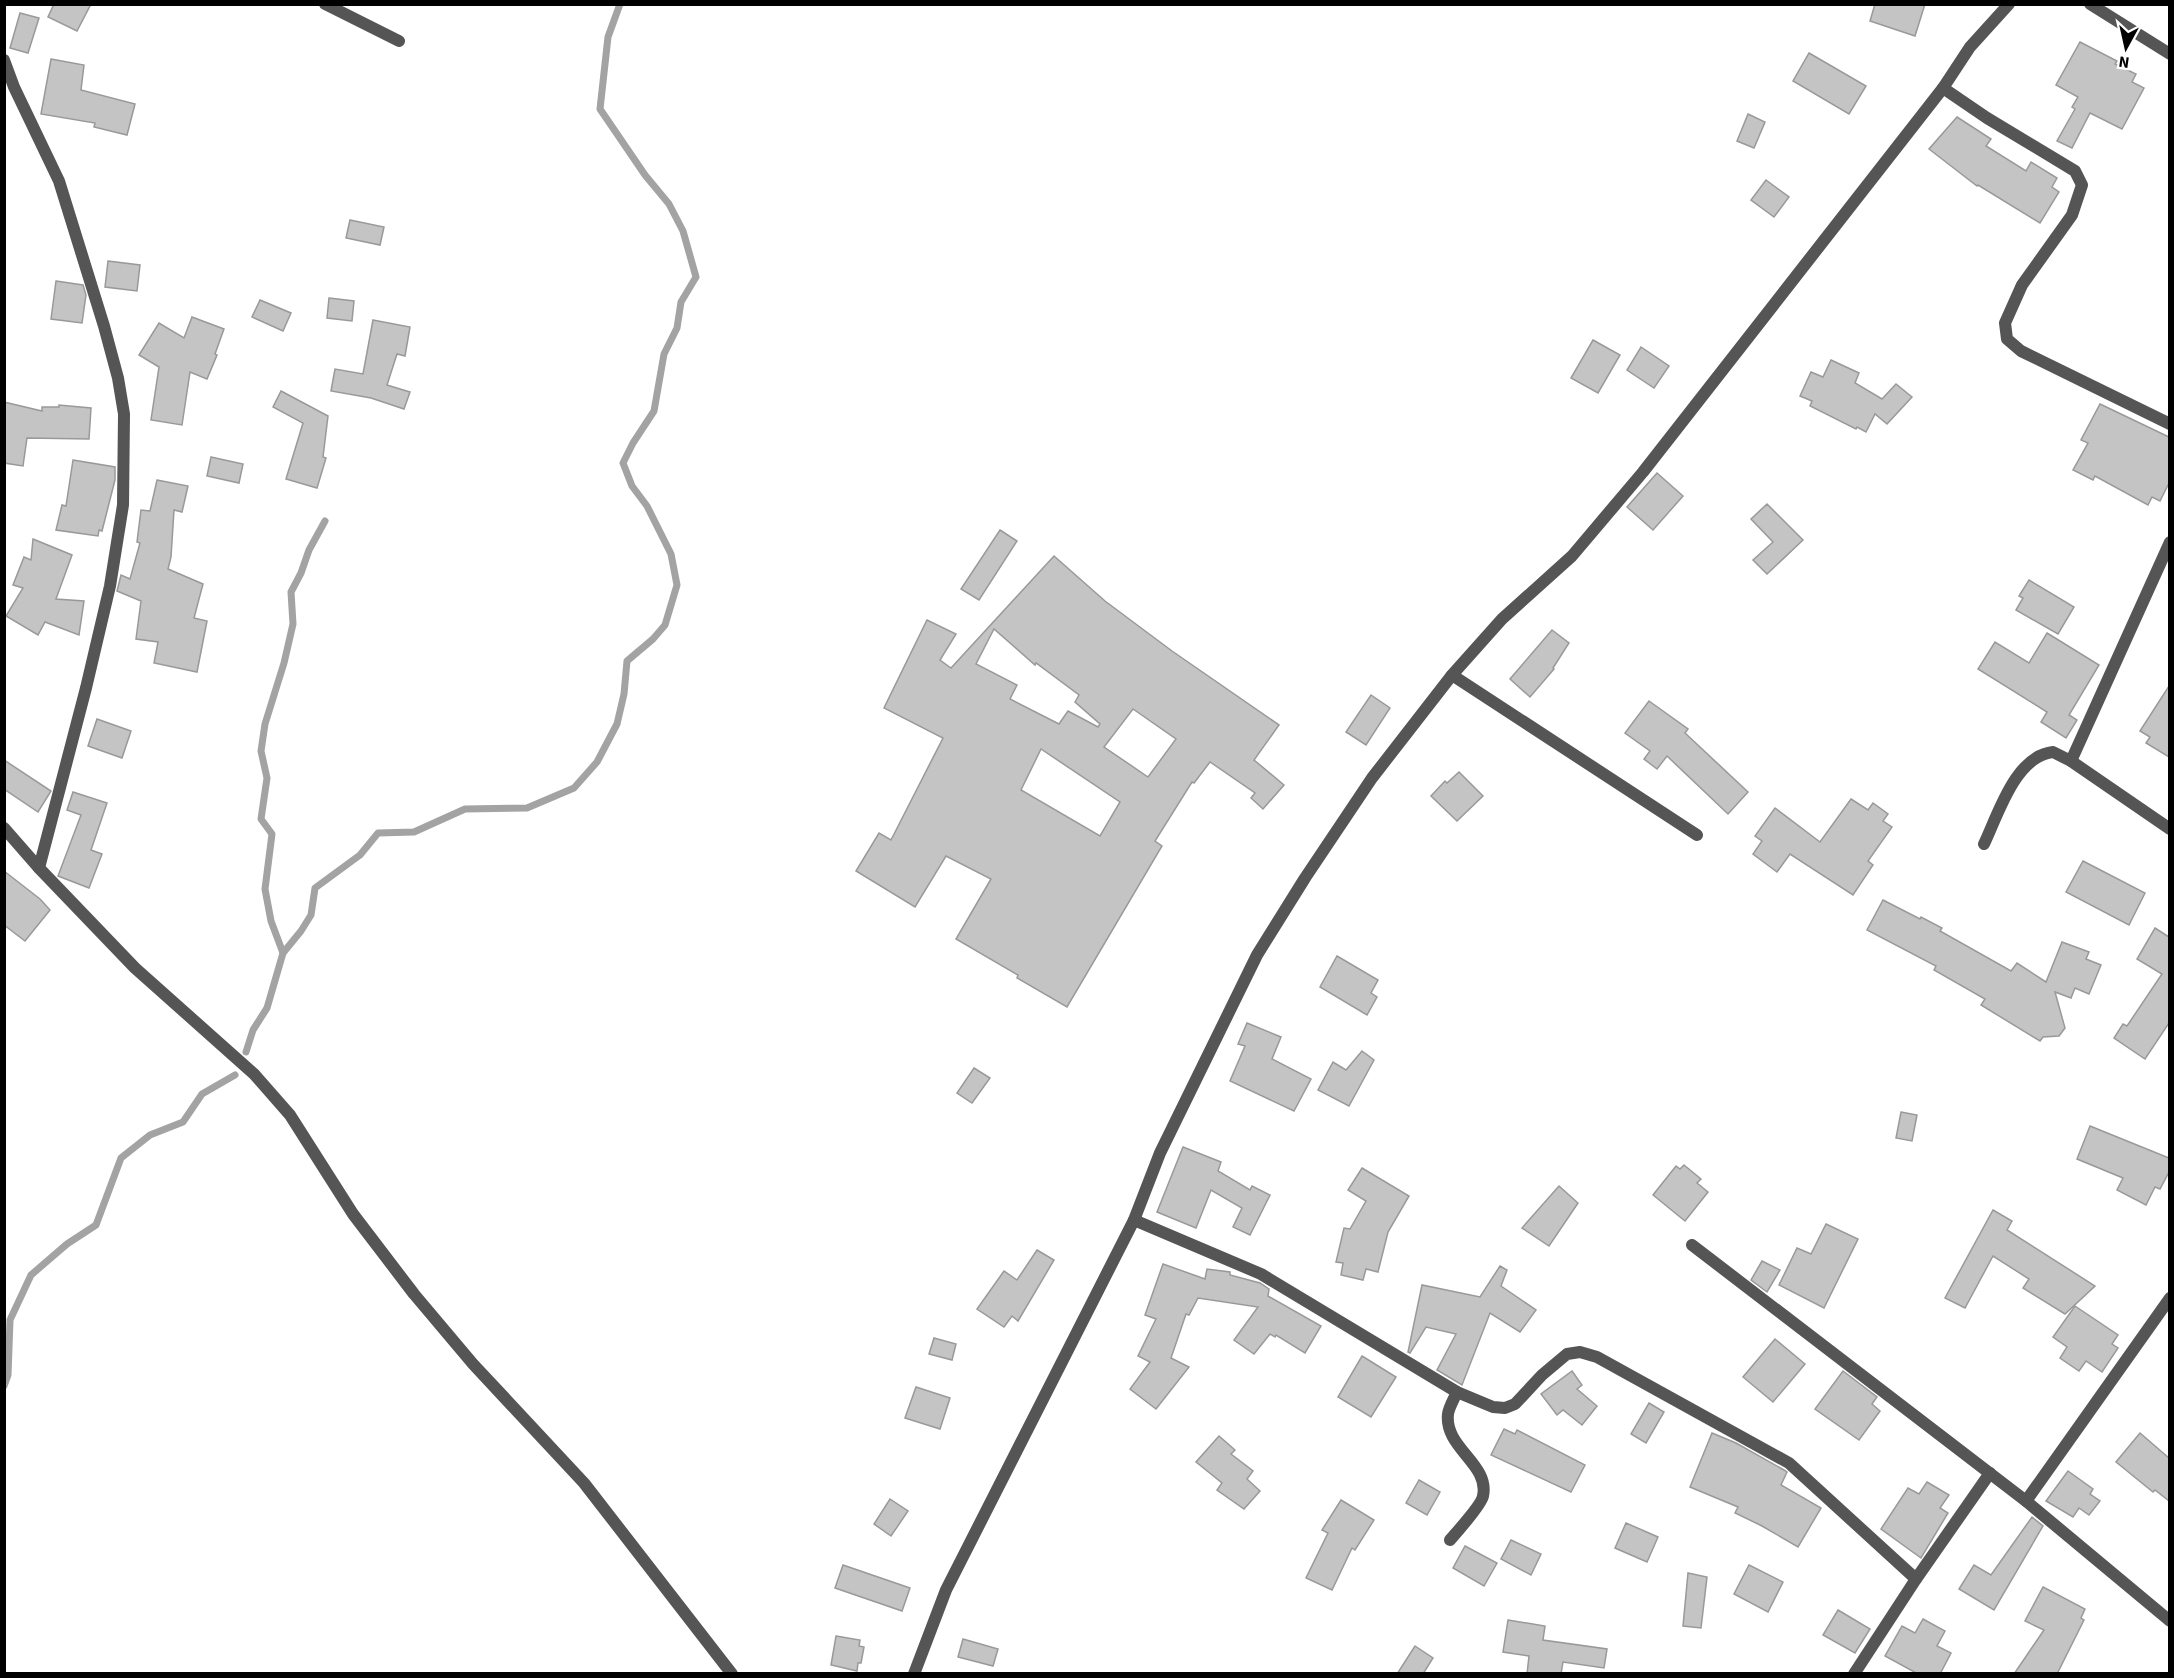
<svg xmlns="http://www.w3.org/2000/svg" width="2174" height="1678" viewBox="0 0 2174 1678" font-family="'Source Sans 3',sans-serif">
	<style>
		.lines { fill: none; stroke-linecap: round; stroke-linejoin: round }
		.stream { stroke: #a3a3a3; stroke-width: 7 }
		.building { fill: #c4c4c4; stroke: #999; stroke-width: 1.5; fill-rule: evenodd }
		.minor { stroke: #555; stroke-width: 12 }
	</style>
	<rect width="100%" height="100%" fill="#fff"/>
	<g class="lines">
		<!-- stream -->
		<g class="stream">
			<polyline points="283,953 301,931 311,915 315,888 360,855 378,833 414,832 465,809 527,808 574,788 597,762 617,724 624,694 627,661 653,639 665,625 677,585 671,554 647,506 632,486 623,463 633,443 654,411 664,354 677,328 681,302 696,277 683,231 669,204 645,175 600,109 608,37 620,4"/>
			<polyline points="246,1052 253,1030 267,1008 283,953 271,921 265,889 272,834 261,819 267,778 261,751 265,724 284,663 293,624 291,592 301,573 309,550 325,521"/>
			<polyline points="4,1386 8,1375 10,1320 31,1275 67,1244 96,1225 121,1158 150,1135 183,1122 202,1094 235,1075"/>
		</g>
	</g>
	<!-- building -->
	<g class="building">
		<polygon points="54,4 91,4 77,31 48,17"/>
		<polygon points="1875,4 1925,4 1915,36 1870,21"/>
		<polygon points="20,13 39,18 28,53 10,48"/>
		<polygon points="2080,42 2117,61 2115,64 2136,74 2132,82 2144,88 2122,129 2090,113 2072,148 2057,141 2075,109 2072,107 2078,97 2056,85"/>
		<polygon points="1809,53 1866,86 1849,114 1793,81"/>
		<polygon points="51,59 84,65 81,90 135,104 127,135 94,127 95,123 41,114"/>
		<polygon points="1748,114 1765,122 1754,148 1737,141"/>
		<polygon points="1957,117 1991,139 1986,146 2026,171 2031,162 2057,178 2052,187 2059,192 2040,223 1978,185 1977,186 1929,149"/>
		<polygon points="1766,180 1789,197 1774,217 1751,200"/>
		<polygon points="350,220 384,227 380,245 346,238"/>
		<polygon points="108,261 140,265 137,291 105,287"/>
		<polygon points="56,281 83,285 86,295 82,323 51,319"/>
		<polygon points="329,298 354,301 352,321 327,318"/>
		<polygon points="260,300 291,313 283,331 252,317"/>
		<polygon points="192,317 224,329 215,354 217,355 207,379 190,372 182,425 151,420 159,367 139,355 159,323 184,338"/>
		<polygon points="373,320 410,327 405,356 397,354 387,385 410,392 404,409 371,398 331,391 335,369 363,374"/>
		<polygon points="1593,340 1620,355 1598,393 1571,378"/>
		<polygon points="1641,347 1669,366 1654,388 1627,370"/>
		<polygon points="1831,360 1859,373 1855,383 1882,399 1896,384 1912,397 1887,424 1875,414 1866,432 1857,427 1856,429 1810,406 1812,401 1800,396 1811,372 1823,377"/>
		<polygon points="281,391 328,416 323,457 326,458 317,488 286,479 303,423 273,407"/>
		<polygon points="4,402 42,411 42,407 59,407 59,405 91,408 89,439 27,438 23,466 4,463"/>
		<polygon points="2100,404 2169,437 2169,483 2160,501 2152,497 2148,505 2095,476 2093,480 2073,470 2088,443 2081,440"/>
		<polygon points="211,457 243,464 239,483 207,476"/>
		<polygon points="73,460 115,467 115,480 102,531 99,530 98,536 56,530 62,505 66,506"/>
		<polygon points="1657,473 1683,496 1653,530 1627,507"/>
		<polygon points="157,480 188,486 182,512 174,510 171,557 168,569 203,584 194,618 207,621 197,672 154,663 158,642 136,639 141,601 117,591 121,575 130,579 140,543 137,542 141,510 150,511"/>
		<polygon points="1767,504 1803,540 1767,574 1753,560 1773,542 1751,519"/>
		<polygon points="1000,530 1017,541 979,600 961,589"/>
		<polygon points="33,539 72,555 56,599 84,601 79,635 45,622 38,635 6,616 23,588 13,585 24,557 31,560"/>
		<path d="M 1054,556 L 1105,601 L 1172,651 L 1279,725 L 1254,760 L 1284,785 L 1263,809 L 1251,798 L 1255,793 L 1210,762 L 1194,783 L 1192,782 L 1155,841 L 1162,846 L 1067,1007 L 1017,978 L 1018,975 L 956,939 L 991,879 L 946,856 L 915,907 L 856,871 L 879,833 L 891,840 L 943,738 L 884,708 L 927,620 L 956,634 L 940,660 L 951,668 ZM 994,629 L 1035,665 L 1036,663 L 1079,695 L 1075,702 L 1100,724 L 1098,727 L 1068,711 L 1059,724 L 1010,699 L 1017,685 L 976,664 ZM 1133,709 L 1176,739 L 1148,777 L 1104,747 ZM 1041,749 L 1120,802 L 1100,836 L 1021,790 Z"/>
		<polygon points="2029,580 2074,607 2058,634 2016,610 2023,598 2019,596"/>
		<polygon points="1552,630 1569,643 1553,668 1554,669 1530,697 1510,679"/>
		<polygon points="2047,633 2099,665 2069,715 2077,720 2066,738 2041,722 2047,712 1978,669 1995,642 2029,663"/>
		<polygon points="2169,686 2169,757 2146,743 2150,737 2140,731"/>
		<polygon points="1371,695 1390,708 1366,745 1346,732"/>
		<polygon points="1649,701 1688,729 1685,733 1748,792 1728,814 1667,756 1657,769 1644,759 1650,751 1625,733"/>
		<polygon points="97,719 131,731 122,758 88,746"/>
		<polygon points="4,760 51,791 38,812 4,789"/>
		<polygon points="1459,772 1483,796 1457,821 1431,796 1445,781 1447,783"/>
		<polygon points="73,792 107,803 91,850 102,854 89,888 58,876 81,815 67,810"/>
		<polygon points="1851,799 1868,810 1873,803 1888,814 1883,821 1892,827 1868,861 1873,865 1853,895 1790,854 1777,872 1753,854 1762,841 1755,836 1775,808 1820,842"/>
		<polygon points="2083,861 2145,893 2129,925 2066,892"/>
		<polygon points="4,871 40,899 50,910 25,941 4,925"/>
		<polygon points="1883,900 1920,919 1921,917 1942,928 1940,931 2011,971 2017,963 2046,982 2062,942 2089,952 2086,959 2101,965 2089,994 2075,988 2071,998 2055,992 2065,1028 2059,1036 2043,1037 2040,1041 1981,1005 1985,999 1934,970 1936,966 1867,930"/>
		<polygon points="2155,928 2169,937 2169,1023 2145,1059 2114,1038 2123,1024 2127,1026 2162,974 2137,959"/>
		<polygon points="1337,956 1378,980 1371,993 1377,997 1367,1015 1320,987"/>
		<polygon points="1247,1023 1281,1037 1272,1059 1311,1079 1294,1111 1230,1081 1245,1046 1238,1044"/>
		<polygon points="1362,1051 1374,1060 1349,1106 1318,1090 1333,1062 1346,1070"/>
		<polygon points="974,1068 990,1078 972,1103 957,1093"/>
		<polygon points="1901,1112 1917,1115 1912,1141 1896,1138"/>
		<polygon points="2090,1126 2169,1158 2169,1172 2160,1189 2155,1187 2146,1205 2117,1190 2123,1178 2077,1159"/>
		<polygon points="1183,1147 1221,1162 1218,1171 1250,1190 1252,1186 1270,1195 1250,1235 1233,1227 1242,1208 1211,1190 1196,1228 1157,1212"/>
		<polygon points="1684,1165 1701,1179 1697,1183 1708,1192 1685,1221 1653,1195 1676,1166 1680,1169"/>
		<polygon points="1362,1168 1409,1196 1388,1232 1378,1272 1366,1269 1363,1280 1341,1275 1343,1263 1336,1262 1344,1228 1350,1229 1366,1201 1348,1190"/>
		<polygon points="1559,1186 1578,1203 1549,1246 1522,1228"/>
		<polygon points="1993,1210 2012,1221 2007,1230 2095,1286 2065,1314 2023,1288 2029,1279 1993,1256 1965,1308 1945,1298"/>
		<polygon points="1826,1224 1858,1239 1824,1308 1779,1285 1797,1248 1811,1254"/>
		<polygon points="1037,1250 1054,1260 1018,1321 1012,1316 1004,1327 977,1309 1004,1271 1017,1280"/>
		<polygon points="1762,1261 1780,1270 1767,1292 1751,1280"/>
		<polygon points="1163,1264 1205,1279 1207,1269 1230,1272 1230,1275 1260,1283 1269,1289 1268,1296 1321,1326 1305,1353 1276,1335 1275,1337 1270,1334 1254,1354 1234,1340 1258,1307 1198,1298 1189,1315 1186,1314 1171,1358 1189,1367 1156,1409 1130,1389 1150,1362 1138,1356 1156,1319 1145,1315"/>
		<polygon points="1500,1266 1507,1270 1501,1286 1536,1310 1520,1332 1490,1313 1462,1385 1437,1370 1456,1334 1426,1327 1410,1353 1408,1352 1422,1285 1480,1297"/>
		<polygon points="2075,1306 2118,1335 2112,1344 2118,1348 2102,1372 2086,1361 2079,1371 2060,1358 2067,1347 2053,1337"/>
		<polygon points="934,1338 956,1344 952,1360 929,1354"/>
		<polygon points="1775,1339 1805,1364 1773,1402 1743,1377"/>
		<polygon points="1362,1356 1396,1377 1371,1417 1338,1397"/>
		<polygon points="1572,1371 1582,1385 1577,1389 1597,1406 1582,1425 1563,1410 1557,1415 1541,1394"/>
		<polygon points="1843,1371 1877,1397 1872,1404 1880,1411 1859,1440 1815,1409"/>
		<polygon points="916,1387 950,1398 940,1429 905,1418"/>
		<polygon points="1649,1403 1664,1412 1646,1443 1631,1434"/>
		<polygon points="1504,1429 1515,1434 1517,1430 1585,1465 1571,1492 1491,1455"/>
		<polygon points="1712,1433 1736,1443 1784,1470 1787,1472 1781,1485 1821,1508 1798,1547 1762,1526 1735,1513 1738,1507 1690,1487"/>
		<polygon points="2140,1433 2169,1458 2169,1501 2155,1490 2153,1492 2116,1462"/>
		<polygon points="1219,1436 1235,1450 1231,1454 1253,1471 1247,1479 1260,1491 1244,1509 1217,1490 1222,1483 1196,1462"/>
		<polygon points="2068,1471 2093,1489 2090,1494 2100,1501 2089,1515 2079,1508 2073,1517 2046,1501"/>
		<polygon points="1419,1480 1440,1492 1427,1515 1406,1503"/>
		<polygon points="1927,1482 1949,1495 1940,1508 1948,1513 1921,1558 1881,1529 1908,1488 1919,1494"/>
		<polygon points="890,1499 908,1511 891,1536 874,1524"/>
		<polygon points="1341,1500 1374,1520 1355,1550 1352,1548 1332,1590 1306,1578 1328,1533 1322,1530"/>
		<polygon points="2032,1517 2043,1526 1994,1610 1959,1589 1974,1565 1991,1575"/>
		<polygon points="1626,1523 1658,1537 1647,1562 1615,1548"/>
		<polygon points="1511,1540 1541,1554 1531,1575 1501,1559"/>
		<polygon points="1465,1546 1497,1563 1484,1586 1453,1568"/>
		<polygon points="843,1565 910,1588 902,1611 835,1588"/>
		<polygon points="1749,1565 1783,1582 1768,1612 1734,1594"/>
		<polygon points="1688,1573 1707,1577 1701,1628 1683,1626"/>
		<polygon points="2043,1587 2085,1609 2081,1618 2084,1620 2057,1674 2014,1674 2044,1630 2025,1621"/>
		<polygon points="1838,1610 1870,1629 1855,1653 1823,1635"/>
		<polygon points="1923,1619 1945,1631 1937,1646 1951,1653 1940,1674 1918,1674 1885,1656 1902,1626 1915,1633"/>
		<polygon points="1508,1620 1545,1626 1543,1640 1607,1649 1604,1668 1563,1662 1561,1674 1527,1674 1529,1656 1503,1652"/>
		<polygon points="836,1636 860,1640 859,1646 864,1647 861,1663 858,1663 857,1671 831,1665"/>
		<polygon points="963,1639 998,1649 993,1666 958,1657"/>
		<polygon points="1415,1646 1433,1658 1423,1674 1397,1674"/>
	</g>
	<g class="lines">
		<!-- minor -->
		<g class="minor">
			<polyline points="325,4 399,41"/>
			<polyline points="2090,4 2170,54"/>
			<polyline points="4,60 14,87 59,181 104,326 118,378 124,414 123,505 110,586 86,688 39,868"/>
			<polyline points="1943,88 1987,118 2075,171 2082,185 2072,215 2022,285 2005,323 2007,339 2021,351 2170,424"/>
			<polyline points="1452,675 1697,835"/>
			<polyline points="2071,761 2170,542"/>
			<polyline points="4,828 39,868 135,968 254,1074 290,1115 353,1214 414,1294 473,1364 584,1483 732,1674"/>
			<path d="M 1984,844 C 1998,815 2015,756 2053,752 L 2071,761 L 2170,829"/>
			<polyline points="1134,1220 1261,1274 1457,1392 1493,1407 1505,1408 1515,1404 1542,1375 1567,1354 1580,1352 1597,1357 1789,1463 1916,1579"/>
			<polyline points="1692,1245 2026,1501 2170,1621"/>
			<polyline points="2026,1501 2170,1298"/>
			<path d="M 1450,1540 C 1457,1532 1482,1504 1483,1496 C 1490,1464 1444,1448 1448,1414 C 1449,1407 1454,1399 1457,1392"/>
			<polyline points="914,1674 946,1590 1134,1220 1160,1153 1257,955 1305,878 1372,778 1452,675 1502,619 1572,556 1643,472 1943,88 1970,47 2009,4"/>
			<polyline points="1854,1674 1916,1579 1990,1473"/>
		</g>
	</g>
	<!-- border -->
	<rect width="2174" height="1678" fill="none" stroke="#000000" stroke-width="12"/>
	<!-- north arrow -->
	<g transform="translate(2126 48) rotate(188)" stroke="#ffffff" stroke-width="4.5" paint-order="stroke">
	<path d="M0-4.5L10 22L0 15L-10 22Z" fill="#000000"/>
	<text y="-9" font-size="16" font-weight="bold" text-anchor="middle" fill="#000000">N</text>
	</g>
</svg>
